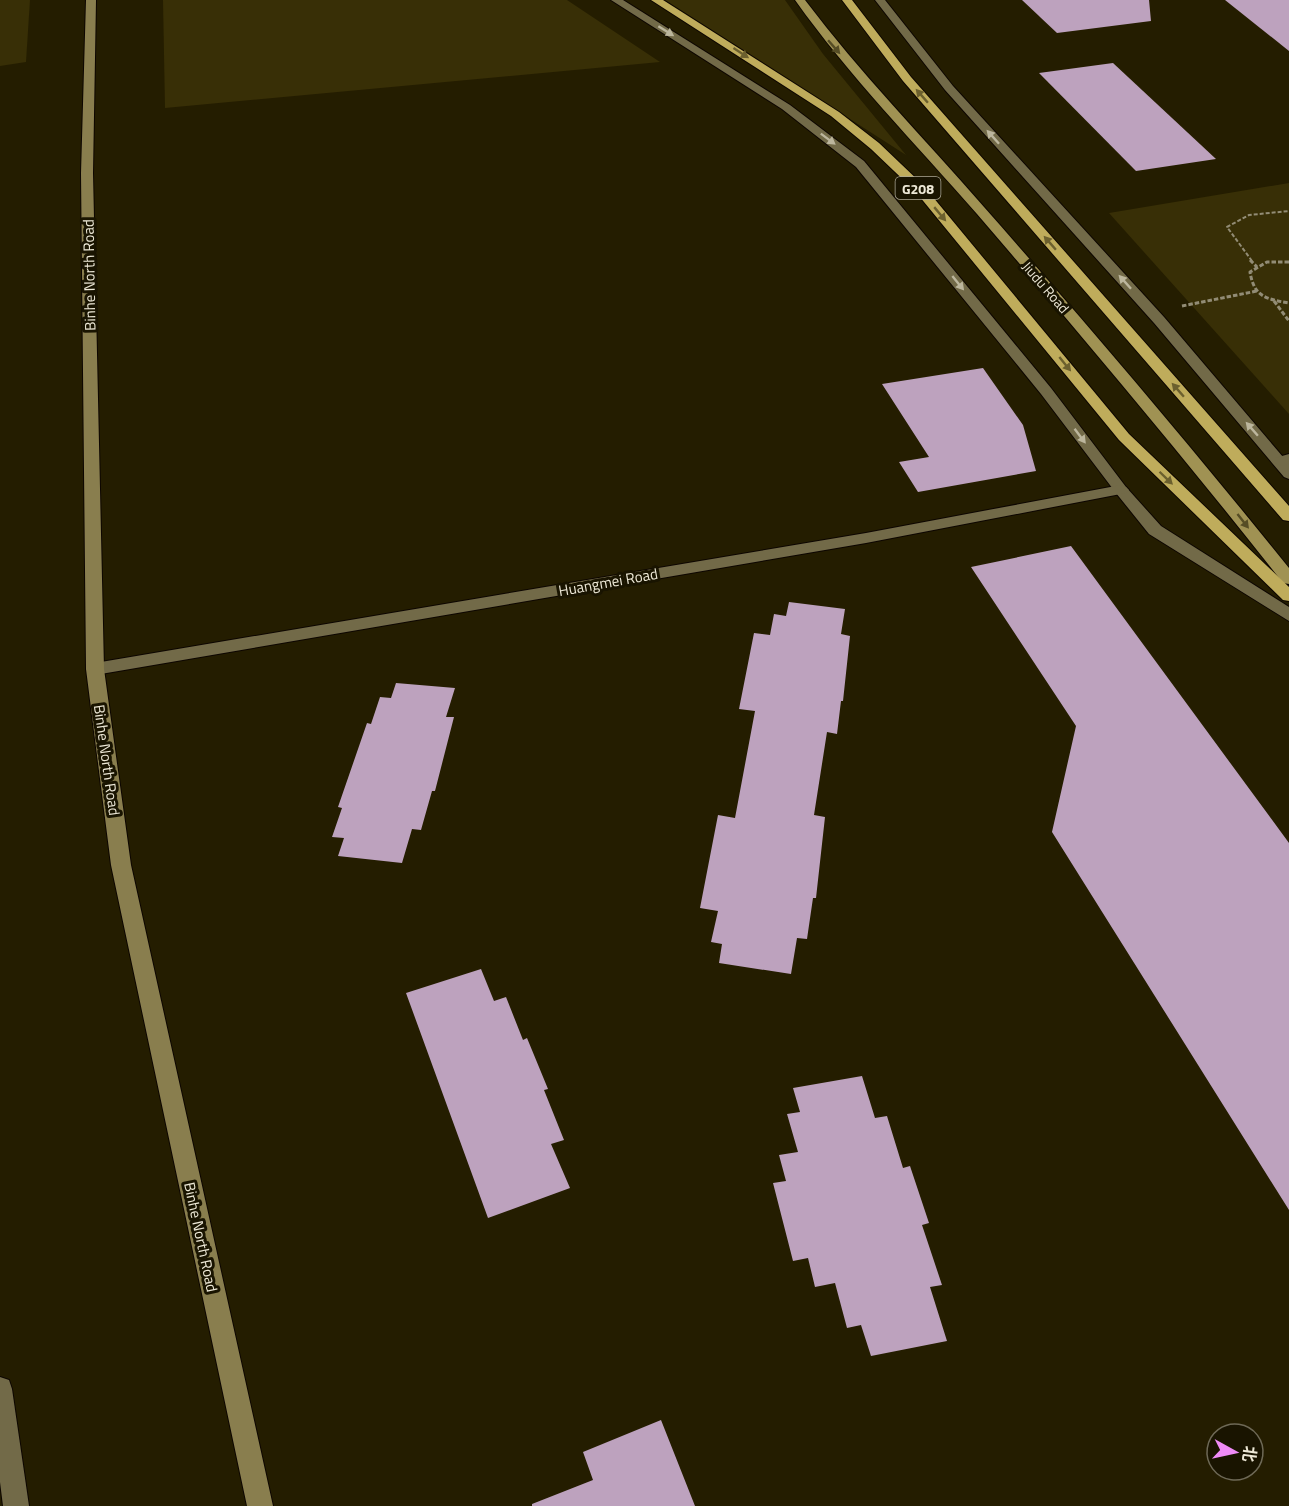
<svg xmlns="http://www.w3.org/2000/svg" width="1289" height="1506" viewBox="0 0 1289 1506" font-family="'Titillium Web','Noto Sans SC',sans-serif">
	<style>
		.green { fill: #382f06 }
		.building { fill: #bda2be }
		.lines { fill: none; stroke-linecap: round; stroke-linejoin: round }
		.lane-casing { stroke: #0d0600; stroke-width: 2 }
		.street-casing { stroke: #0d0600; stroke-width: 2 }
		.secondary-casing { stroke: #0d0600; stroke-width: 2 }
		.primary-casing { stroke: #0d0600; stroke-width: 2 }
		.highway-casing { stroke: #0d0600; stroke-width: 2 }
		.path-far1 { stroke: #928c75; stroke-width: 2; stroke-dasharray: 4 2; stroke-linecap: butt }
		.path { stroke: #928c75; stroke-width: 3; stroke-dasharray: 4.5 2; stroke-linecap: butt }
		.lane { fill: #726a48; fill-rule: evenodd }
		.street { fill: #726a48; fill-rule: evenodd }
		.secondary { fill: #897e4e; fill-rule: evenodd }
		.primary { fill: #a09253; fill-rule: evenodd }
		.highway { fill: #bfac5b; fill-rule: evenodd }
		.oneway { fill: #bcb69d }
		.oneway2 { fill: #564d25 }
		.oneway3 { fill: #6c602e }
		.labels { text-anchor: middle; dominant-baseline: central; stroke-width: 6; stroke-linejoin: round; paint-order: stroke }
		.shield { fill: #191400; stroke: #ada896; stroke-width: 1.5 }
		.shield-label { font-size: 14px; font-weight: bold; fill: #ede8d6 }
		.far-street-label { font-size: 14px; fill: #ede8d6; stroke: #191400 }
		.street-label { font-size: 15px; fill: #ede8d6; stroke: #191400 }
	</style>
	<rect width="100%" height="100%" fill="#241d00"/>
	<!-- green -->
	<g class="green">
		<polygon points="0,0 30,0 26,62 0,66"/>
		<polygon points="163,0 567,0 660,62 165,108"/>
		<polygon points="665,0 785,0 823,54 906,155"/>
		<polygon points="1289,183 1289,414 1109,213"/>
	</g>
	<!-- building -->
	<g class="building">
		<polygon points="1022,0 1149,0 1151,21 1057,33"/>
		<polygon points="1225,0 1289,0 1289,51"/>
		<polygon points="1113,63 1216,159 1136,171 1039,73"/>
		<polygon points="983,368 1023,425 1036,471 918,492 899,462 929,457 882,384"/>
		<polygon points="1071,546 1289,843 1289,1210 1052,832 1076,726 971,567"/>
		<polygon points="789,602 845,609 841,634 850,636 843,701 841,701 837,734 827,732 814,815 825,817 816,898 813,898 807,939 797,938 791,974 719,963 722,944 711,942 718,911 700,908 718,815 735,818 755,711 739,709 754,633 770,635 774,614 786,616"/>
		<polygon points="396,683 455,688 446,717 454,717 435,791 432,791 421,830 412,829 402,863 338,856 344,838 332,837 342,808 338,807 367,723 371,724 380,697 391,698"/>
		<polygon points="481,969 494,1001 506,997 523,1040 527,1038 548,1089 544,1090 564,1140 551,1144 570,1188 488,1218 406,993"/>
		<polygon points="862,1076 875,1118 887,1116 903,1168 910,1166 929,1223 922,1225 942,1285 930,1287 947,1341 871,1356 861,1325 847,1328 835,1283 815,1287 808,1258 793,1261 773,1183 786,1181 779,1155 798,1152 787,1114 800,1112 793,1088"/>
		<polygon points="661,1420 695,1506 532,1506 532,1504 593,1480 583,1452"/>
	</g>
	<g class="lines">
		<defs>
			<g id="lane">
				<polygon points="611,0 623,0 790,105 864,161 1051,388 1126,487 1161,526 1289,607 1289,621 1149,534 1116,493 1041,394 856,167 782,109"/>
				<polygon points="875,0 885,0 953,86 1164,317 1289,464 1289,479 1284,477 1154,323 945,90"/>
			</g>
			<g id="street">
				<polygon points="1289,454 1289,464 1280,466 1272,461 1275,458"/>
				<polygon points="1121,485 1126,487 1129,490 1126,493 866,543 95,675 89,673 86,669 89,665 95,663 866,533"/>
				<polygon points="0,1377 9,1380 12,1389 29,1506 3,1506 0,1482"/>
			</g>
			<polygon id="secondary" points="86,0 96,0 93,173 104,669 131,865 273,1506 247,1506 111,865 86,669 81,173"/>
			<path id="primary" d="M 795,0 L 805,0 C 860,73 924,138 984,207 C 1088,325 1190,445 1289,568 L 1289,584 L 1283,583 C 1184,457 1081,335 977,214 C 915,143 849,76 795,0 Z"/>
			<g id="highway">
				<polygon points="651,0 663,0 839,112 879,143 923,185 1129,434 1289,587 1289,601 1283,600 1119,440 915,191 871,149 831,116"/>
				<polygon points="842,0 852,0 911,77 1289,506 1289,521 1283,520 903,81"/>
			</g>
		</defs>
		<!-- lane casing -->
		<use href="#lane" class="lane-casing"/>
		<!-- street casing -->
		<use href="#street" class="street-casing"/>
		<!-- secondary casing -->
		<use href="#secondary" class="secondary-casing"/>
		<!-- primary casing -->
		<use href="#primary" class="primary-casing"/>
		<!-- highway casing -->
		<use href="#highway" class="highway-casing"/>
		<!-- path-far1 -->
		<polyline class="path-far1" points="1252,261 1227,227 1249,215 1289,211"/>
		<!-- path -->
		<g class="path">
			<polyline points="1250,260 1257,267"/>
			<path d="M 1289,262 L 1267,262 L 1250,272 C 1254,297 1266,299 1289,303"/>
			<polyline points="1274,301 1289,321"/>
			<polyline points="1182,306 1257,291"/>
		</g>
		<!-- lane -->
		<use href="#lane" class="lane"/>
		<!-- street -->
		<use href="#street" class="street"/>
		<!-- secondary -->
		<use href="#secondary" class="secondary"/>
		<!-- primary -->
		<use href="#primary" class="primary"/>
		<!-- highway -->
		<use href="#highway" class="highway"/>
	</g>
	<!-- one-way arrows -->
	<defs><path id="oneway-solid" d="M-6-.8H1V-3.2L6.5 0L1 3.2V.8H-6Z" transform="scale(1.5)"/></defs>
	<g class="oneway">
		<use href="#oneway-solid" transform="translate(666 31) rotate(32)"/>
		<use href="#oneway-solid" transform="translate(993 137) rotate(-132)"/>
		<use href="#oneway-solid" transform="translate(828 139) rotate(37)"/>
		<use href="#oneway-solid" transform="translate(1125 282) rotate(-132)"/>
		<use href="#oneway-solid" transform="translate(958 283) rotate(51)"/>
		<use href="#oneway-solid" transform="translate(1252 429) rotate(-131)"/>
		<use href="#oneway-solid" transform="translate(1080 436) rotate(53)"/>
	</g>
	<g class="oneway2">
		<use href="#oneway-solid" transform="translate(834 47) rotate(49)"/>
		<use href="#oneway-solid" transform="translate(1243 521) rotate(52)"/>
	</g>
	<g class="oneway3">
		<use href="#oneway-solid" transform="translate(741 53) rotate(33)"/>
		<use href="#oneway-solid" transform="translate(922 96) rotate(-131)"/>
		<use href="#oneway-solid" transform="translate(940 214) rotate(50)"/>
		<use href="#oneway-solid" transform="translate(1050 243) rotate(-131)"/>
		<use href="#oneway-solid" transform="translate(1065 364) rotate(51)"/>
		<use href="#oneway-solid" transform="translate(1178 390) rotate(-131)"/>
		<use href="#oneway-solid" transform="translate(1166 478) rotate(44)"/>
	</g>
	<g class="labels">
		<!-- shield labels -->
		<rect class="shield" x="895.5" y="177" width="45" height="22" rx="4.5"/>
		<g class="shield-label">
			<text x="918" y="188">G208</text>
		</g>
		<!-- far-street labels -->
		<g class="far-street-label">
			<text transform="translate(1046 287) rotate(49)">Jiudu Road</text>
		</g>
		<!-- street labels -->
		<g class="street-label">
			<text transform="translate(89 275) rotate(-91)">Binhe North Road</text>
			<text transform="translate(608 582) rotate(-10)">Huangmei Road</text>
			<text transform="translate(107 760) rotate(82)">Binhe North Road</text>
			<text transform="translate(201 1237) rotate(78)">Binhe North Road</text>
		</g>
	</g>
	<!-- north arrow -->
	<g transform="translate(1235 1452) rotate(98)"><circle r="28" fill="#191400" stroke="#6e6956" stroke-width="1.5"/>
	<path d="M0-4.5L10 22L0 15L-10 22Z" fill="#ef8bf6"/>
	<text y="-9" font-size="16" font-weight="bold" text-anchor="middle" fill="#ede8d6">北</text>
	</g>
</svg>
